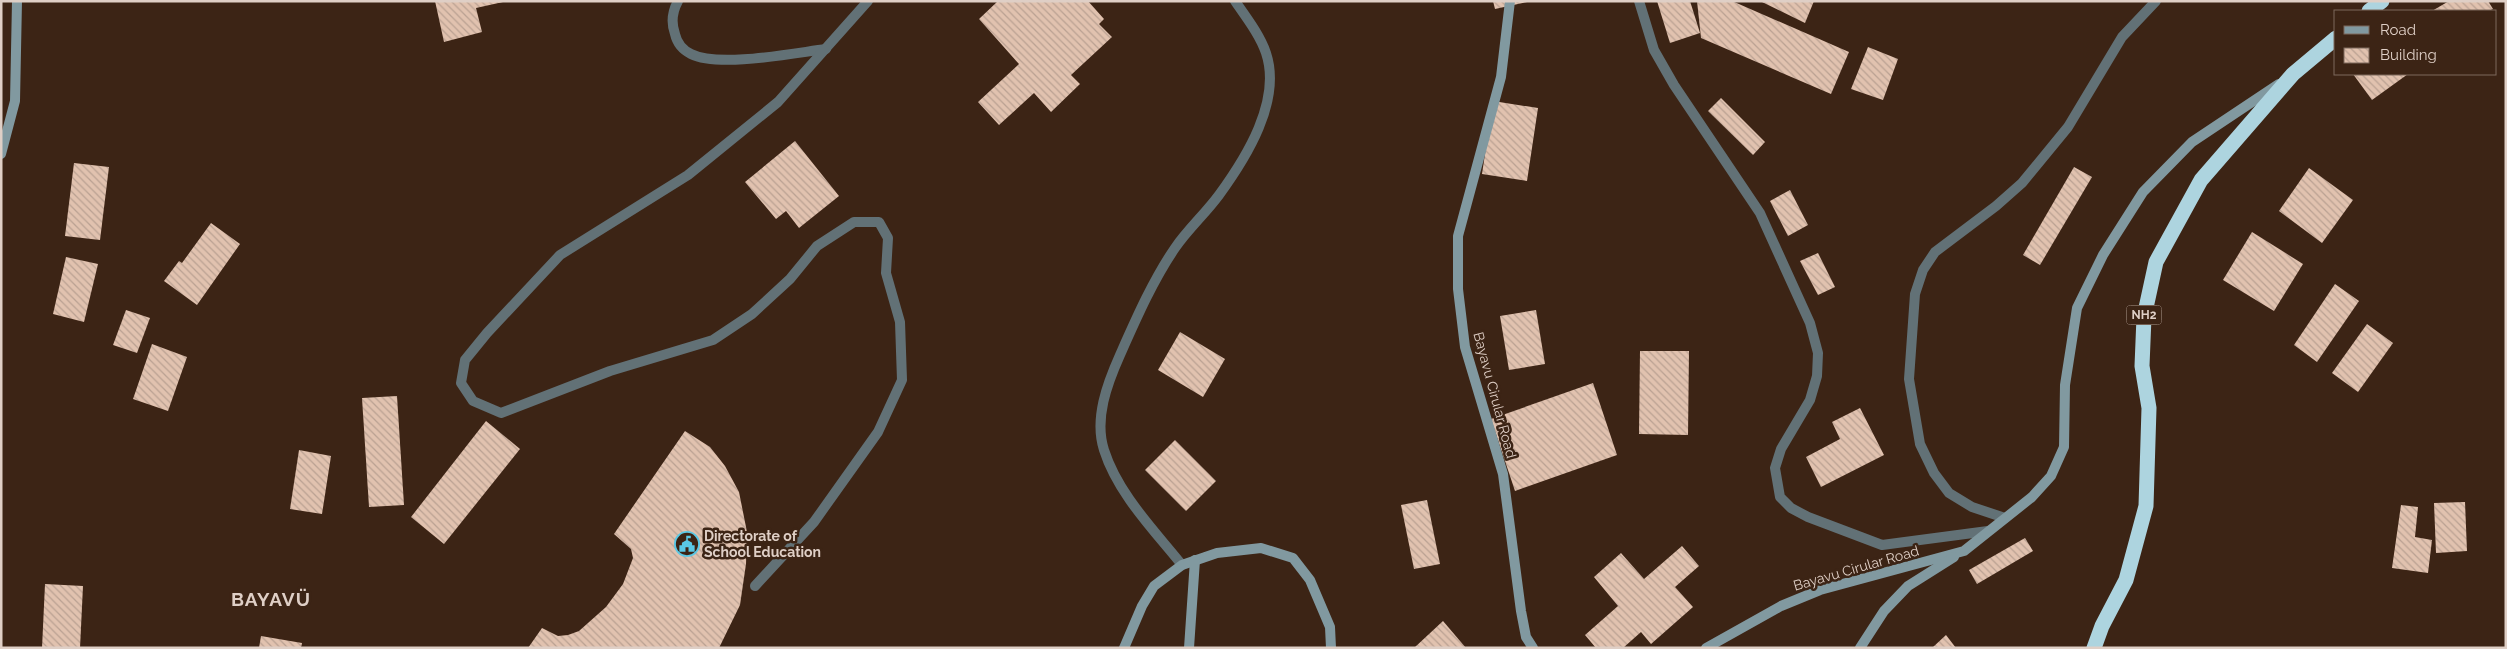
<svg xmlns="http://www.w3.org/2000/svg" width="2507" height="649" viewBox="0 0 2507 649" font-family="Raleway,sans-serif">
	<style>
		.building { fill: url(#building-back-hatch) }
		.lines { fill: none; stroke-linecap: round; stroke-linejoin: round }
		.street { stroke: #627176; stroke-width: 10 }
		.secondary { stroke: #8199a0; stroke-width: 10 }
		.highway { stroke: #add4df; stroke-width: 15 }
		.labels { text-anchor: middle; dominant-baseline: central; stroke-width: 5; stroke-linejoin: round; paint-order: stroke }
		.shield { fill: #3c2415; stroke: #ae9c91; stroke-width: 1 }
		.shield-label { font-size: 12px; font-weight: bold; fill: #dfcfc6 }
		.street-label { font-size: 14px; fill: #dfcfc6; stroke: #3c2415 }
		.poi-label { font-size: 14px; font-weight: bold; fill: #dfcfc6; stroke: #3c2415; text-anchor: start }
		.district-label { font-size: 19px; font-weight: bold; letter-spacing: 1px; fill: #dfcfc6; stroke: #3c2415 }
	</style>
	<defs>
		<pattern id="building-back-hatch" width="6" height="6" patternUnits="userSpaceOnUse" patternTransform="scale(1.25)"><rect width="6" height="6" fill="#e1c2af"/><path d="M-1 5l2 2M0 0l6 6M5-1l2 2" fill="none" stroke="#baa192"/></pattern>
	</defs>
	<rect width="100%" height="100%" fill="#3c2415"/>
	<!-- building -->
	<g class="building">
		<polygon points="435,1 503,1 503,2 476,8 482,32 444,42"/>
		<polygon points="998,1 1088,1 1104,19 1099,24 1112,37 1071,75 1080,84 1051,112 1034,93 999,125 978,102 1019,64 979,19"/>
		<polygon points="1493,1 1527,1 1527,2 1495,9"/>
		<polygon points="1657,1 1690,1 1700,33 1670,43"/>
		<polygon points="1697,1 1732,1 1849,52 1831,94 1701,38"/>
		<polygon points="1760,1 1814,1 1805,23"/>
		<polygon points="2449,1 2488,1 2493,9 2489,11 2432,11"/>
		<polygon points="1868,47 1898,59 1883,100 1851,89"/>
		<polygon points="2353,74 2408,74 2372,100"/>
		<polygon points="1721,98 1765,142 1753,155 1708,111"/>
		<polygon points="1493,101 1538,108 1527,181 1482,174"/>
		<polygon points="795,141 839,196 799,228 786,211 776,219 745,182"/>
		<polygon points="74,163 109,167 100,240 65,236"/>
		<polygon points="2074,167 2092,177 2040,265 2023,255"/>
		<polygon points="2309,168 2353,200 2322,243 2279,211"/>
		<polygon points="1790,190 1808,225 1788,236 1770,201"/>
		<polygon points="211,223 240,244 197,305 164,281 179,261 182,263"/>
		<polygon points="2252,232 2303,264 2274,311 2223,280"/>
		<polygon points="1818,253 1835,287 1818,295 1800,261"/>
		<polygon points="66,257 98,264 84,322 53,314"/>
		<polygon points="2335,284 2359,301 2317,362 2294,345"/>
		<polygon points="126,310 150,318 137,353 113,345"/>
		<polygon points="1536,310 1545,364 1509,370 1500,316"/>
		<polygon points="2367,324 2393,343 2358,392 2332,373"/>
		<polygon points="1180,332 1225,359 1203,397 1158,370"/>
		<polygon points="152,344 187,357 168,411 133,399"/>
		<polygon points="1640,351 1689,351 1688,435 1639,434"/>
		<polygon points="1593,383 1617,455 1515,491 1491,419"/>
		<polygon points="397,396 404,505 369,507 362,398"/>
		<polygon points="1860,408 1884,455 1821,487 1806,457 1840,439 1832,422"/>
		<polygon points="486,421 520,449 444,544 411,517"/>
		<polygon points="685,431 710,447 725,466 739,492 747,532 746,564 740,605 719,648 528,648 542,628 558,636 568,635 579,631 606,607 623,584 633,558 631,549 614,534"/>
		<polygon points="1175,440 1216,481 1186,511 1145,470"/>
		<polygon points="299,450 331,456 322,514 290,509"/>
		<polygon points="1427,500 1440,564 1414,569 1401,505"/>
		<polygon points="2465,502 2467,551 2436,553 2434,503"/>
		<polygon points="2401,505 2418,507 2415,537 2432,540 2428,573 2392,568"/>
		<polygon points="2025,538 2033,551 1977,584 1969,570"/>
		<polygon points="1682,546 1699,566 1675,587 1693,607 1651,644 1641,632 1623,648 1596,648 1585,635 1618,606 1594,577 1621,553 1644,579"/>
		<polygon points="45,584 83,586 80,648 42,648"/>
		<polygon points="1443,621 1466,648 1414,648"/>
		<polygon points="1946,635 1956,648 1932,648"/>
		<polygon points="261,636 302,643 301,648 259,648"/>
	</g>
	<g class="lines">
		<!-- street -->
		<g class="street">
			<path d="M 678,1 C 672,12 671,23 675,34 C 677,43 683,50 691,54 C 719,68 794,53 826,49"/>
			<polyline points="1639,1 1654,50 1674,85 1760,213 1810,323 1818,353 1817,376 1810,400 1781,449 1775,468 1780,497 1791,508 1808,517 1882,545 1988,531"/>
			<polyline points="2005,518 1972,507 1949,493 1934,473 1920,444 1909,379 1915,294 1923,270 1935,252 1996,206 2022,183 2068,127 2122,37 2156,1"/>
			<path d="M 1182,565 C 1154,530 1118,494 1104,450 C 1094,419 1107,384 1120,355 C 1136,319 1153,280 1175,248 C 1188,229 1205,214 1219,195 C 1246,158 1282,101 1266,53 C 1260,35 1246,17 1235,1"/>
			<polyline points="755,586 814,522 878,432 902,380 900,322 886,273 888,238 879,222 854,222 817,246 790,279 752,314 713,340 610,371 501,413 473,401 461,383 465,360 487,333 560,255 688,175 778,102 868,1"/>
		</g>
		<!-- secondary -->
		<g class="secondary">
			<polyline points="1510,1 1501,77 1458,236 1458,289 1465,347 1503,474 1521,611 1526,637 1533,648"/>
			<polyline points="1,154 15,101 17,1"/>
			<polyline points="1124,648 1142,606 1154,586 1182,565 1217,553 1261,548 1293,558 1310,580 1330,627 1331,648"/>
			<polyline points="1189,648 1195,560"/>
			<polyline points="1706,648 1781,606 1820,590 1964,551 2032,497 2051,476 2064,447 2065,385 2077,308 2103,255 2143,192 2192,142 2279,84"/>
			<polyline points="1860,648 1884,611 1908,586 1954,557"/>
		</g>
		<!-- highway -->
		<g class="highway">
			<polyline points="2369,11 2382,1"/>
			<polyline points="2094,648 2102,626 2126,580 2146,506 2149,408 2142,366 2144,317 2156,262 2201,180 2293,74 2336,38"/>
		</g>
	</g>
	<!-- icons -->
	<defs>
		<symbol id="civic-ring" viewBox="-11 -11 22 22"><circle r="9.5" fill="#3c2415" stroke="#5ac8e5" stroke-width="1.5"/><path d="M-.6-6.5H3V-4.5H.6V-3L4-1V1h2V6H-6V1h2V-1L-.6-3ZM-1.2 2.5V6h2.4V2.5Z" fill="#5ac8e5"/></symbol>
	</defs>
	<g fill-rule="evenodd">
		<use href="#civic-ring" x="673" y="530" width="28" height="28"/>
	</g>
	<g class="labels">
		<!-- shield labels -->
		<rect class="shield" x="2126.5" y="305.5" width="35" height="19" rx="4"/>
		<g class="shield-label">
			<text x="2144" y="315">NH2</text>
		</g>
		<!-- street labels -->
		<g class="street-label">
			<text transform="translate(1495 395) rotate(75)">Bayavu Cirular Road</text>
			<text transform="translate(1856 568) rotate(-16)">Bayavu Cirular Road</text>
		</g>
		<!-- poi labels -->
		<g class="poi-label">
			<text x="704" y="536">Directorate of<tspan x="704" dy="16">School Education</tspan></text>
		</g>
		<!-- district labels -->
		<g class="district-label">
			<text x="271" y="599">BAYAVÜ</text>
		</g>
	</g>
	<!-- border -->
	<rect width="2507" height="649" fill="none" stroke="#dfcfc6" stroke-width="5"/>
	<!-- legend -->
	<rect x="2334" y="10" width="162" height="65" fill="#3c2415" stroke="#7d685c"/>
	<rect x="2344" y="26" width="25" height="8" fill="#8199a0" stroke="#7d685c"/>
	<text x="2380" y="35" font-size="15" fill="#dfcfc6">Road</text>
	<rect x="2344" y="48" width="25" height="15" fill="url(#building-back-hatch)" stroke="#7d685c"/>
	<text x="2380" y="60" font-size="15" fill="#dfcfc6">Building</text>
</svg>
